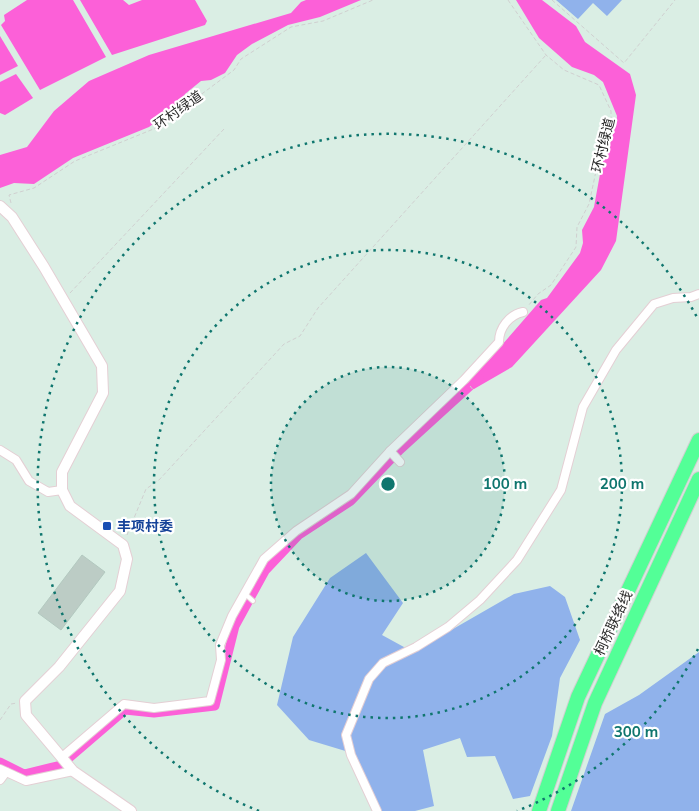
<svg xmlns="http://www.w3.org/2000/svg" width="699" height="811" viewBox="0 0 699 811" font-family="Mulish,'Noto Sans SC',sans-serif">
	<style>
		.green { fill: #90b2eb }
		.water { fill: #fc60d8 }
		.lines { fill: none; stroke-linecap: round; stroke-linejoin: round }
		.canal { stroke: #fc60d8; stroke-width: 9 }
		.building { fill: #bcccc5; stroke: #b3c9c0 }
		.lane-casing { stroke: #e4cfd4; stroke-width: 6 }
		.street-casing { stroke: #e4cfd4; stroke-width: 10 }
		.secondary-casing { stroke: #e4cfd4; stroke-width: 12 }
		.highway-casing { stroke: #d0d0d0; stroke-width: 16 }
		.path { stroke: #d0d0d0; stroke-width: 1; stroke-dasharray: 4 2.5; stroke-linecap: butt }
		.lane { stroke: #fff; stroke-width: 4 }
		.street { stroke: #fff; stroke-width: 8 }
		.secondary { stroke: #fff; stroke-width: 10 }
		.highway { stroke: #53ff97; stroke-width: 14 }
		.ring { fill: none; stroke: #0f766e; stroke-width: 2.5; stroke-dasharray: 2.5 5 }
		.transit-dot { fill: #1a4fb4; stroke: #fff; stroke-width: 2 }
		.labels { text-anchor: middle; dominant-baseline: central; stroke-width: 4.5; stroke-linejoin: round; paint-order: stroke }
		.street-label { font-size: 14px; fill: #2a2a2a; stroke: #fff }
		.transit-label { font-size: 14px; font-weight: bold; fill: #164399; stroke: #fff; text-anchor: start }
		.centre { fill: #0f766e; stroke: #fff; stroke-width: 2.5 }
		.ring-label { font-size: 15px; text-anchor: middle; font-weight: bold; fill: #0f766e; stroke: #fff; stroke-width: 4.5; stroke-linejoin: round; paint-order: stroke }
	</style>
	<rect width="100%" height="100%" fill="#daeee4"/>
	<!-- green -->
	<g class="green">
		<polygon points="556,0 622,0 607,16 593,3 578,19"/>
		<polygon points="366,553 403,603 382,635 413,652 514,594 550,586 565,597 580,640 560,678 552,736 530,796 513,799 495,756 467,757 460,738 423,750 434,806 415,811 381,811 352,753 309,740 277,705 293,637 330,578"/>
		<polygon points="699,652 699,811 571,811 605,714 639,695"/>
	</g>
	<!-- water -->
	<g class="water">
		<polygon points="27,0 73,0 106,57 40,90 1,25 5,21 4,15"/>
		<polygon points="80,0 123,0 129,5 142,0 195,0 207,21 205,25 112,55"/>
		<polygon points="306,0 361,0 320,17 288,25 252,44 237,55 225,73 211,80 201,81 185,94 178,105 149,127 73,158 34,184 14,183 0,188 0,155 27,147 54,111 89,81 149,55 291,13 301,2"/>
		<polygon points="516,0 542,0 576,26 585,42 630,74 636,95 616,241 601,270 512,367 474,389 467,381 488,361 541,300 547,298 580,253 583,243 582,230 594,207 606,141 616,126 617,116 603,82 594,75 572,67 539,38"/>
		<polygon points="0,36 18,66 0,75"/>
		<polygon points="16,74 33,98 5,115 0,113 0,82"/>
	</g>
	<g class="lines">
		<!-- canal -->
		<polyline class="canal" points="0,762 24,774 61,765 125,710 154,713 215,706 235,626 265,571 299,535 351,501 400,450 479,378"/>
	</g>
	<!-- building -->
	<polygon class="building" points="82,555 105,572 61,630 38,613"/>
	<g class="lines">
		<defs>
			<polyline id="lane" points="244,593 253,601"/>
			<g id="street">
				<polyline points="0,450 16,460 29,481 48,492 62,490"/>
				<polyline points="390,451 400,462"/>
				<path d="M 62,757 L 124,704 L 154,708 L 210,701 L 221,660 L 220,645 L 232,616 L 264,559 L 296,531 L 351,494 L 390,451 L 464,380 L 499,342 C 499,328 509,315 523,312"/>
				<polyline points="0,769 26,781 73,771"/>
				<polyline points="0,780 6,772"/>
				<polyline points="377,811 351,755 346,735 369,679 383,663 416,647 448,627 480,600 517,560 561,490 583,407 616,350 654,304 673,298 691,297 699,294"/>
			</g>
			<polyline id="secondary" points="0,206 12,217 44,267 102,366 103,393 62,472 62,490 70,506 123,545 127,559 120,591 59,667 25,701 26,715 73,771 131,811"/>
			<g id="highway">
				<polyline points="539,811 578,697 699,440"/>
				<polyline points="558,811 595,703 699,479"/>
			</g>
		</defs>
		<!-- lane casing -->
		<use href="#lane" class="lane-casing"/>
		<!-- street casing -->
		<use href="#street" class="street-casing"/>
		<!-- secondary casing -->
		<use href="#secondary" class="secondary-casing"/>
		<!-- highway casing -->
		<use href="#highway" class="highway-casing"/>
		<!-- path -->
		<g class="path">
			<polyline points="508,0 546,55 564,70 599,85 611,111 611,122 604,134 589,204 577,227 576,247 551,285 538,294 528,306"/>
			<polyline points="552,0 624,63 675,0"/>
			<polyline points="11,203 9,195 34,188 75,161 156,128 234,70 241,59 291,27 323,21 373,0"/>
			<polyline points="70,293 224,129"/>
			<polyline points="470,386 474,391"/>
			<polyline points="127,535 146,489 159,480 284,344 300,336 318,308 546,55"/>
			<polyline points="0,720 11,704 17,703"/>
		</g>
		<!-- lane -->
		<use href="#lane" class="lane"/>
		<!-- street -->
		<use href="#street" class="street"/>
		<!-- secondary -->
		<use href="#secondary" class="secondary"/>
		<!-- highway -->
		<use href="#highway" class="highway"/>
	</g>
	<!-- distance rings -->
	<circle cx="388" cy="484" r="117" fill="#0f766e" fill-opacity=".12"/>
	<g class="ring">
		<circle cx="388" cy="484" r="117"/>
		<circle cx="388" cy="484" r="234"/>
		<path d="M698 649A351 351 0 0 1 517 811M259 811A351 351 0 1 1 698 319"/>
	</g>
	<!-- markers -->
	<rect class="transit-dot" x="102" y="521" width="10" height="10" rx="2.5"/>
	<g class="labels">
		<!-- street labels -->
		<g class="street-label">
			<text transform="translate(178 110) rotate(-35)">环村绿道</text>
			<text transform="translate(603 145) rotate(-76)">环村绿道</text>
			<text transform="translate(613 623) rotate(-65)">柯桥联络线</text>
		</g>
		<!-- transit labels -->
		<g class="transit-label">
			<text x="117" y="526">丰项村委</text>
		</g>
	</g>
	<circle cx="388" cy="484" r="8" class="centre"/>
	<g class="ring-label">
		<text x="505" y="489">100 m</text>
		<text x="622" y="489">200 m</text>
		<text x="636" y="737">300 m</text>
	</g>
</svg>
